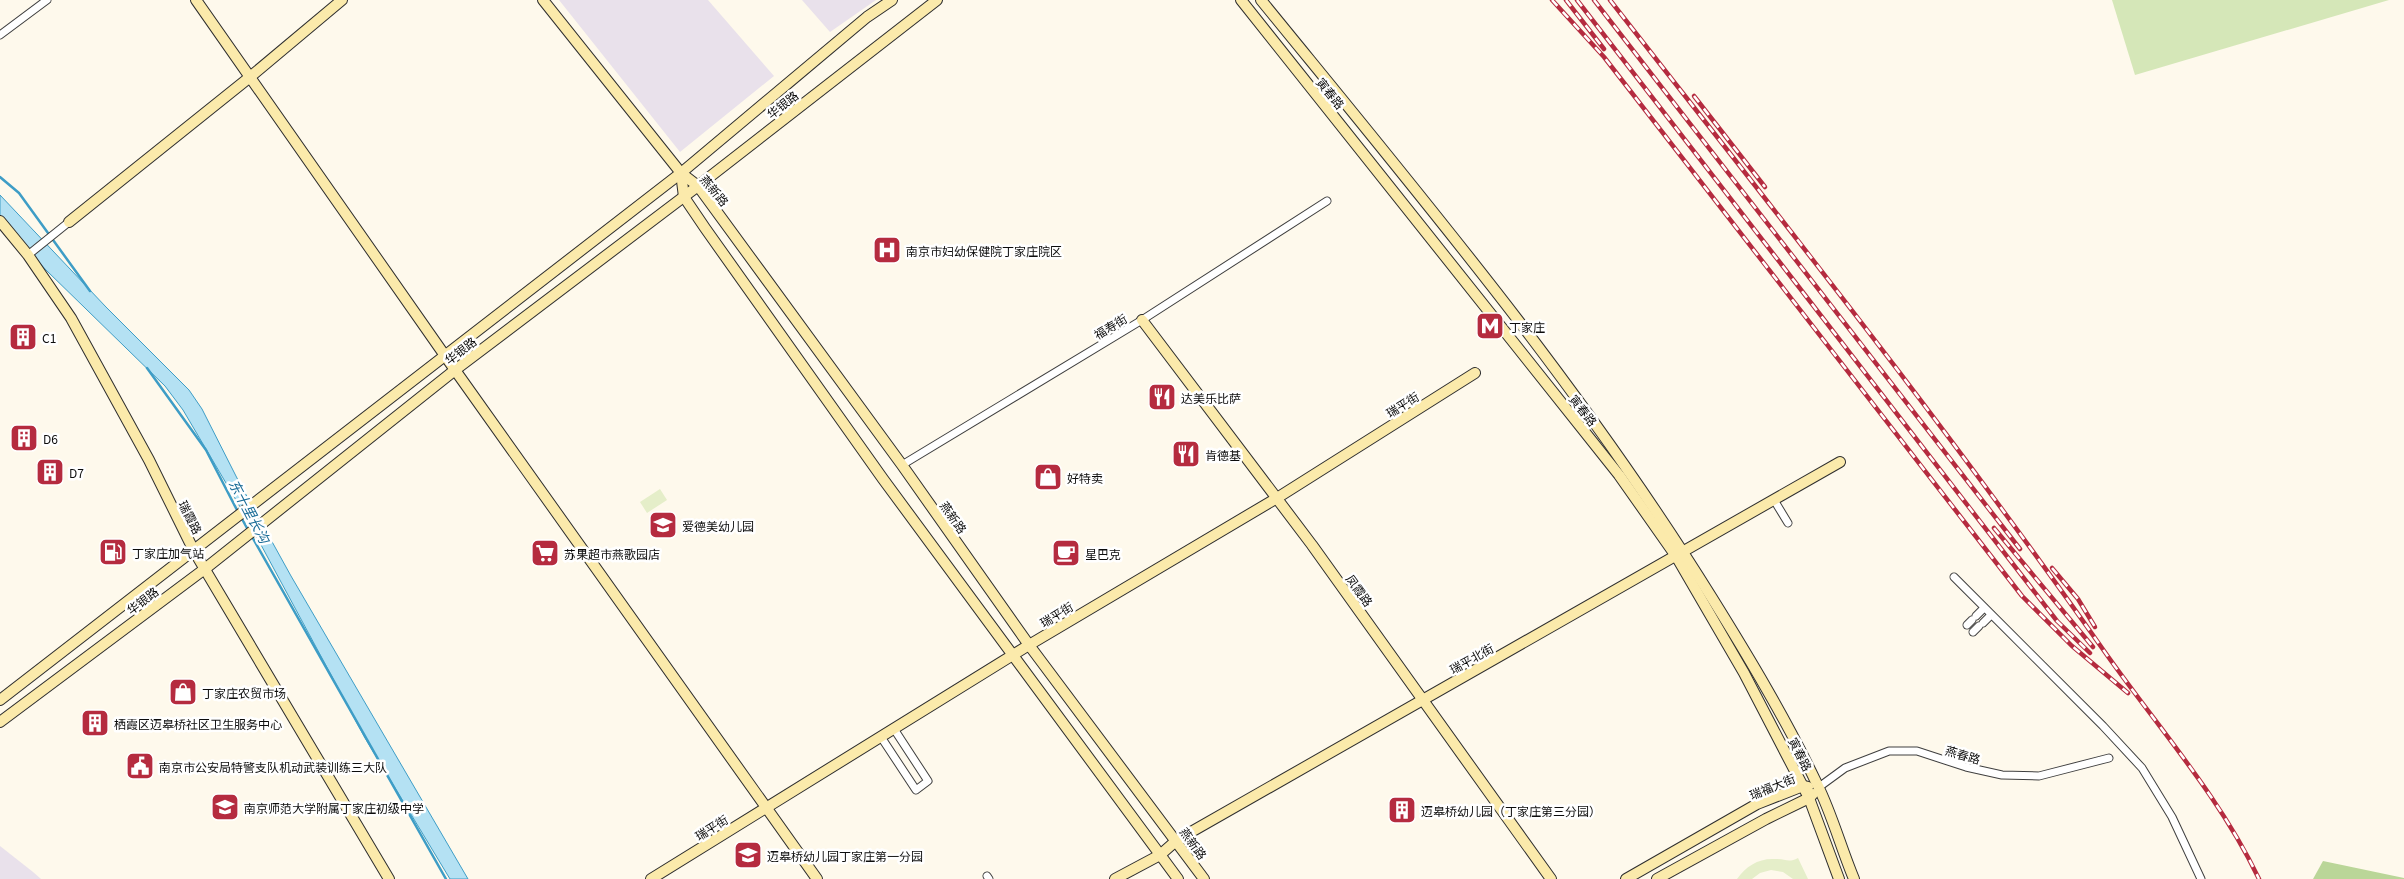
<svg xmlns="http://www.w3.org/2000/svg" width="2404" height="879" viewBox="0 0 2404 879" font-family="Georgia,'Noto Sans SC',serif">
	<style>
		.industrial { fill: #e9e1eb }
		.green { fill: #d5e7b8 }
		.forest { fill: #bad698 }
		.pitch { fill: #e5eec9 }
		.water { fill: #b4e1f3; stroke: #3e9dc6 }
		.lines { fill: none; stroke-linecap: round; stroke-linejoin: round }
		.stream { stroke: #3e9dc6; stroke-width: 2.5 }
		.street-casing { stroke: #3f3f3f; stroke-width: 9 }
		.secondary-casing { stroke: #2e2e2e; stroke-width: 12 }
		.street { stroke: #fff; stroke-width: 7 }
		.secondary { stroke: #fbeaab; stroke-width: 10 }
		.rail-casing { stroke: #b52b3f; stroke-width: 4.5 }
		.rail { stroke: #fff; stroke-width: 2.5; stroke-dasharray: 8; stroke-linecap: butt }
		.labels { text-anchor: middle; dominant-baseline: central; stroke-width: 5; stroke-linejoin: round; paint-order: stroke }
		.street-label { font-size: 12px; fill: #0c0c0c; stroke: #fff }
		.poi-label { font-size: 12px; fill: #0c0c0c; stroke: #fff; text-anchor: start }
		.water-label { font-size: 14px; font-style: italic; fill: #1c6d98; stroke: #fff }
	</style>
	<rect width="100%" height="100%" fill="#fef9ec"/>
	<!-- industrial -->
	<g class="industrial">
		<polygon points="559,0 708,0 774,76 680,152"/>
		<polygon points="802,0 876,0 830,32"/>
		<polygon points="0,846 33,872 41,879 0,879"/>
	</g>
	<!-- green -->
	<polygon class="green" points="2112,0 2389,0 2135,75"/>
	<!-- forest -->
	<polygon class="forest" points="2323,861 2404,878 2404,879 2313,879"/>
	<!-- pitch -->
	<g class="pitch">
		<polygon points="660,489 667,500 647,513 640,502"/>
		<path d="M 1798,858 L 1808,879 L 1793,879 L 1783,872 L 1771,870 L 1760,873 L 1752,879 L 1737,879 C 1746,866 1759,858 1775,859 C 1785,859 1789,863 1798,858 Z"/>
	</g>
	<!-- water -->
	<polygon class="water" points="0,195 106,307 189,390 202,409 239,482 291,576 468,879 450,879 365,738 246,517 183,410 165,386 46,270 0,219"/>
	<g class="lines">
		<!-- stream -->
		<g class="stream">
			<polyline points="0,177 19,193 90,291"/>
			<polyline points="147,368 206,450 238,512"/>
			<polyline points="241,517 248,530"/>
			<polyline points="251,535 446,879"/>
		</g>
		<defs>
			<g id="street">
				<polyline points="0,35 47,0"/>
				<polyline points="28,255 69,222"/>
				<polyline points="902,465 1142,320 1327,201"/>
				<polyline points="1774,500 1788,523"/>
				<polyline points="1954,577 2103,726 2142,768 2172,817 2201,879"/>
				<polyline points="1976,616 1984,608"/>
				<polyline points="1983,623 1991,615"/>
				<polyline points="1967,625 1972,620"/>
				<polyline points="1973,632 1979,626"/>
				<polyline points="881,737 916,790 928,781 894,729"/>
				<polyline points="1819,787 1845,768 1889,751 1917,751 1966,767 2002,775 2039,776 2109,758"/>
				<polyline points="987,876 989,879"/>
			</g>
			<g id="secondary">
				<polyline points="196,0 455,370 817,879"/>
				<polyline points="543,0 681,173 698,186 902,465 1029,645 1204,879"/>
				<polyline points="1241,0 1619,475 1676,556 1744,673 1809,798 1839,879"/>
				<path d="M 1261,0 C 1419,194 1580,385 1712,598 C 1750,659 1786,719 1817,784 C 1832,814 1841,848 1854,879"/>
				<polyline points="681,173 684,197 705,228 883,479 1178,879"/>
				<polyline points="0,221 28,255 71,318 149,460 194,551 389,879"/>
				<polyline points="69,222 250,77 342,0"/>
				<polyline points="1142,320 1312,545 1551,879"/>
				<polyline points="0,700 681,173 867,17 892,0"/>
				<polyline points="0,722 206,568 455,370 698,186 937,0"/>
				<polyline points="651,879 1029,645 1277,498 1475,373"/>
				<polyline points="1115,879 1160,855 1177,840 1840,462"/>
				<polyline points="1626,879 1757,804 1803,786 1808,787"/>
				<polyline points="1657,879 1766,819 1809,798 1813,794"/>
			</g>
		</defs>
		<!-- street casing -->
		<use href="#street" class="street-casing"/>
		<!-- secondary casing -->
		<use href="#secondary" class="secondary-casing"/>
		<!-- street -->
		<use href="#street" class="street"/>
		<!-- secondary -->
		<use href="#secondary" class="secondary"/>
		<defs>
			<g id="rail">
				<polyline points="1552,0 1604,57 2022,596 2072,646 2128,693"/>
				<polyline points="1566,0 1604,49"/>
				<polyline points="1577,0 2057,621 2090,653"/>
				<polyline points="1594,0 2020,549"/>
				<path d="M 1610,0 C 1777,214 1946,426 2102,648 C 2155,724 2219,795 2259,879"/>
				<polyline points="1694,96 1765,187"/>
				<polyline points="1994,528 2093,647"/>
				<polyline points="2052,568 2078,599 2095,627"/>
			</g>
		</defs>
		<!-- rail casing -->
		<use href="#rail" class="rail-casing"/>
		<!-- rail -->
		<use href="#rail" class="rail"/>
	</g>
	<!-- icons -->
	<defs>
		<symbol id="hospital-square" viewBox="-11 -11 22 22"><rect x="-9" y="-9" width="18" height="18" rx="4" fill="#b52b3f" stroke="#fff"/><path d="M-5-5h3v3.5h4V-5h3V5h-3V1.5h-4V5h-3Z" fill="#fff"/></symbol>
		<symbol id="metro-square" viewBox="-11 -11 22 22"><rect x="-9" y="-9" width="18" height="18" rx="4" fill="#b52b3f" stroke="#fff"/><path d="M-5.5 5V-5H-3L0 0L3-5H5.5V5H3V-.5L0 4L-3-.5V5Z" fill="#fff"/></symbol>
		<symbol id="building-square" viewBox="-11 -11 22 22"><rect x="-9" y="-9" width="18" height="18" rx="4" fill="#b52b3f" stroke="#fff"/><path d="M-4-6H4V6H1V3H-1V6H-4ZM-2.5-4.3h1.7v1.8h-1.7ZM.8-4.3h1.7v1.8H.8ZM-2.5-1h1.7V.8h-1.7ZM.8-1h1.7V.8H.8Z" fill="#fff"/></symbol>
		<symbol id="restaurant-square" viewBox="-11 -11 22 22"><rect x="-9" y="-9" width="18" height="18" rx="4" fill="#b52b3f" stroke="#fff"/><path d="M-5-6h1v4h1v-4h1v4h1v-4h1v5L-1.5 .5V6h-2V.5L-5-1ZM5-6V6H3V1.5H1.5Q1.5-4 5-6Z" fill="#fff"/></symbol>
		<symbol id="shop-square" viewBox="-11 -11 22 22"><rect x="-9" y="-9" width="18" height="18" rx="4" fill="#b52b3f" stroke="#fff"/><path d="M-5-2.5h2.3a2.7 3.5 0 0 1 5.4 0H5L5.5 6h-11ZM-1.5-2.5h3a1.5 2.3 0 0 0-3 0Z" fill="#fff"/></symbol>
		<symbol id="school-square" viewBox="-11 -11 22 22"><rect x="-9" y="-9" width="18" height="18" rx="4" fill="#b52b3f" stroke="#fff"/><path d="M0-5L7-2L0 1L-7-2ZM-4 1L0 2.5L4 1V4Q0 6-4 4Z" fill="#fff"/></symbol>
		<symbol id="fuel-square" viewBox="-11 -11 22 22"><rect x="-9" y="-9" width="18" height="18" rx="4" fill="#b52b3f" stroke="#fff"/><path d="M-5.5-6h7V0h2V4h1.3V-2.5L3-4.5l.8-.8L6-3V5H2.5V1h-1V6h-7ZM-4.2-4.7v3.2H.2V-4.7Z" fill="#fff"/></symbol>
		<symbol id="supermarket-square" viewBox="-11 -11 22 22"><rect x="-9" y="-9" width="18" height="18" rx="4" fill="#b52b3f" stroke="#fff"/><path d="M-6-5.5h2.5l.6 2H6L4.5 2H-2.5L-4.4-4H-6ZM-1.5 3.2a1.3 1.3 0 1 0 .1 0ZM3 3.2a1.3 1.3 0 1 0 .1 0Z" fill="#fff"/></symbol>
		<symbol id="cafe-square" viewBox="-11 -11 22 22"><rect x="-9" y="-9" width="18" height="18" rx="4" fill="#b52b3f" stroke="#fff"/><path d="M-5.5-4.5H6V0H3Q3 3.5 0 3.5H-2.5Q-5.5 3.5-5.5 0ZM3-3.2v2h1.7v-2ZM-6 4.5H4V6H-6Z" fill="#fff"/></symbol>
		<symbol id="civic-square" viewBox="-11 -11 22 22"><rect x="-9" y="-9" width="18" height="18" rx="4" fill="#b52b3f" stroke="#fff"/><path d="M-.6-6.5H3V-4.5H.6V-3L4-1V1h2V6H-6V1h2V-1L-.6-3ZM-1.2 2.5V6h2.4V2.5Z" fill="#fff"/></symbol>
	</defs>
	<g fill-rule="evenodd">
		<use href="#hospital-square" x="871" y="234" width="32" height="32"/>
		<use href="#metro-square" x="1474" y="310" width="32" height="32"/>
		<use href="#building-square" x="7" y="321" width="32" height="32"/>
		<use href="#restaurant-square" x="1146" y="381" width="32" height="32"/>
		<use href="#building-square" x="8" y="422" width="32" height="32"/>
		<use href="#restaurant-square" x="1170" y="438" width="32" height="32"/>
		<use href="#building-square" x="34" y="456" width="32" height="32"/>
		<use href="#shop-square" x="1032" y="461" width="32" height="32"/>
		<use href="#school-square" x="647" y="509" width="32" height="32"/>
		<use href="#fuel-square" x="97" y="536" width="32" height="32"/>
		<use href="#supermarket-square" x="529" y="537" width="32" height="32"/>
		<use href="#cafe-square" x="1050" y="537" width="32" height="32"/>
		<use href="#shop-square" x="167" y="676" width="32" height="32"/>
		<use href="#building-square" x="79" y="707" width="32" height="32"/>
		<use href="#civic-square" x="124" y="750" width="32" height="32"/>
		<use href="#school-square" x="209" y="791" width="32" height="32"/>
		<use href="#building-square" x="1386" y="794" width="32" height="32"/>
		<use href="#school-square" x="732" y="839" width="32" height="32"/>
	</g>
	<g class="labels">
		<!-- street labels -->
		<g class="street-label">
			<text transform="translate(1331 93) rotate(51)">寅春路</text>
			<text transform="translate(782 104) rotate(-38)">华银路</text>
			<text transform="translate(715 190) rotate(50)">燕新路</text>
			<text transform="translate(1110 326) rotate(-31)">福寿街</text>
			<text transform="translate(460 350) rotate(-37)">华银路</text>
			<text transform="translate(1402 404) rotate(-32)">瑞平街</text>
			<text transform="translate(1584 410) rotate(52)">寅春路</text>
			<text transform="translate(191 517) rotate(63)">瑞霞路</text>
			<text transform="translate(954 517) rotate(55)">燕新路</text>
			<text transform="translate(1360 590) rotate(54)">凤霞路</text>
			<text transform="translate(142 600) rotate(-37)">华银路</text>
			<text transform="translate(1056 614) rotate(-31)">瑞平街</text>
			<text transform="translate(1471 658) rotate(-29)">瑞平北街</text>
			<text transform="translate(1801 754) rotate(63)">寅春路</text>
			<text transform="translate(1963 754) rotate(16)">燕春路</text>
			<text transform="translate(1772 786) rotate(-22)">瑞福大街</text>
			<text transform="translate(711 827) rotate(-32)">瑞平街</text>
			<text transform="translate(1194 843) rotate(54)">燕新路</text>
		</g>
		<!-- poi labels -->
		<g class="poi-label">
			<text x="906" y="250">南京市妇幼保健院丁家庄院区</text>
			<text x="1509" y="326">丁家庄</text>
			<text x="42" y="337">C1</text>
			<text x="1181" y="397">达美乐比萨</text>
			<text x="43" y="438">D6</text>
			<text x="1205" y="454">肯德基</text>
			<text x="69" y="472">D7</text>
			<text x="1067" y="477">好特卖</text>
			<text x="682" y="525">爱德美幼儿园</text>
			<text x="132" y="552">丁家庄加气站</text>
			<text x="564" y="553">苏果超市燕歌园店</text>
			<text x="1085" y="553">星巴克</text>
			<text x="202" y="692">丁家庄农贸市场</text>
			<text x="114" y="723">栖霞区迈皋桥社区卫生服务中心</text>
			<text x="159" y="766">南京市公安局特警支队机动武装训练三大队</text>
			<text x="244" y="807">南京师范大学附属丁家庄初级中学</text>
			<text x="1421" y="810">迈皋桥幼儿园（丁家庄第三分园）</text>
			<text x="767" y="855">迈皋桥幼儿园丁家庄第一分园</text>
		</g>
		<!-- water labels -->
		<g class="water-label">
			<text transform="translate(250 511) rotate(62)">东十里长沟</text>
		</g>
	</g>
</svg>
